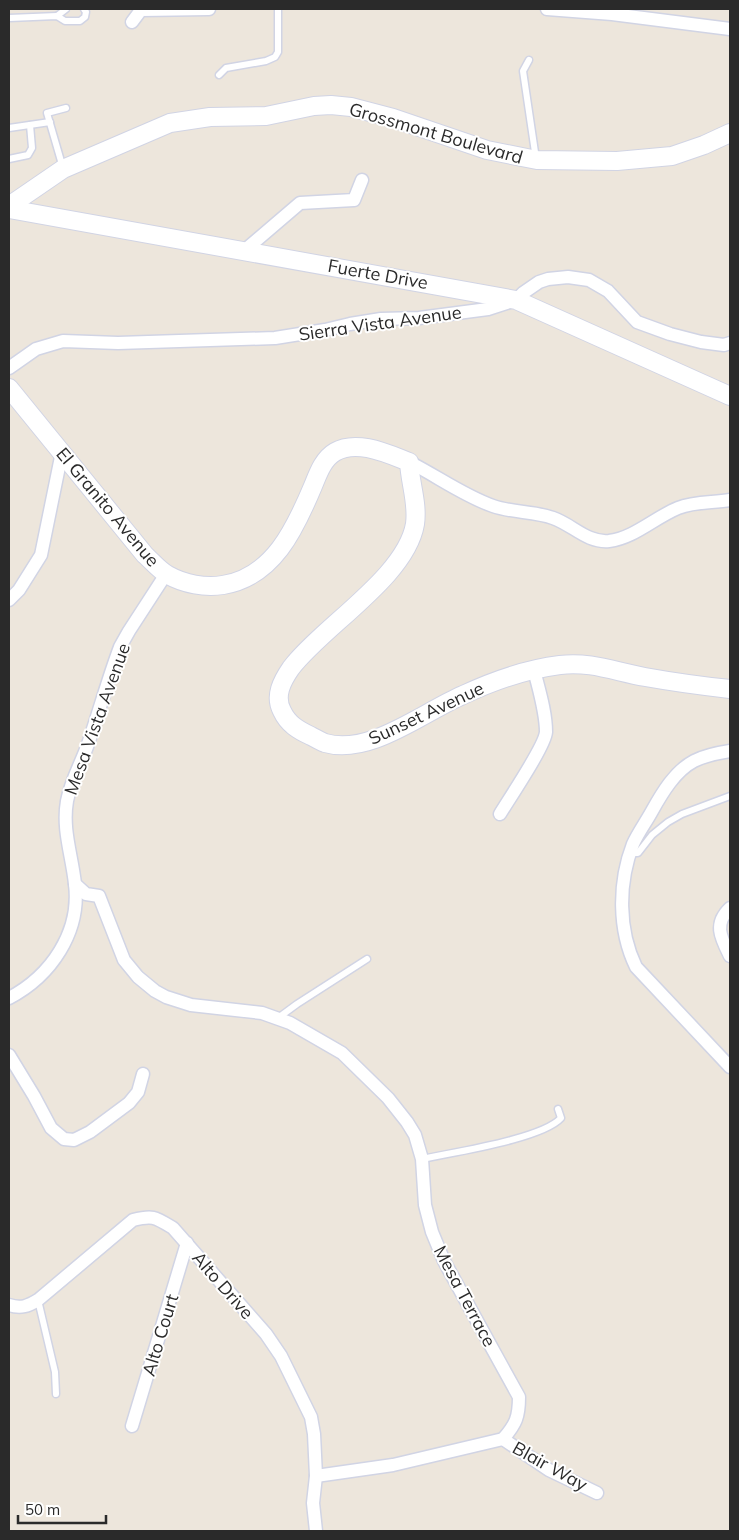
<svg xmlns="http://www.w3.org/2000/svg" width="739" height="1540" viewBox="0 0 739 1540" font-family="Mulish,sans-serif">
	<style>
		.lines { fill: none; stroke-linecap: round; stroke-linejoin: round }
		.lane-casing { stroke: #d1d4e4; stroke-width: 9 }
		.street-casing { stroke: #d1d4e4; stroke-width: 15 }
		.secondary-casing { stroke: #d1d4e4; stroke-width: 20 }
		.lane { stroke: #fff; stroke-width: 6 }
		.street { stroke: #fff; stroke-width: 12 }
		.secondary { stroke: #fff; stroke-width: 18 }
		.labels { text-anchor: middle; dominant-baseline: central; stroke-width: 4; stroke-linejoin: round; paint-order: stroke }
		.street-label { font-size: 18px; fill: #2a2a2a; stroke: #fff }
	</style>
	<rect width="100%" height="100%" fill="#ede6dc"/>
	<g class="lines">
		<defs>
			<g id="lane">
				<polyline points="57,16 66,9"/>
				<polyline points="9,18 57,16 65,21 80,21 85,17 86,12 84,9"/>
				<polyline points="529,60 523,71 536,159"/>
				<polyline points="219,75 226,68 266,61 275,57 278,52 278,9"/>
				<polyline points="9,128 50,122"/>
				<polyline points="9,159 28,155 32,148 30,125"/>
				<polyline points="63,168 47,113 66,108"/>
				<polyline points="631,853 638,853 652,835 668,822 682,814 730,796"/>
				<polyline points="278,1018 297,1004 367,959"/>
				<path d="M 422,1159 C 454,1152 542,1139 561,1118 L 558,1109"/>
				<polyline points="38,1300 55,1372 56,1394"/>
			</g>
			<g id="street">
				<polyline points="547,9 612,14 730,29"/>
				<polyline points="132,22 141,10 209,9"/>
				<polyline points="245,250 300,203 354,200 362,180"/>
				<polyline points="9,368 36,349 63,341 118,343 275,338 325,330 350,324 381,319 419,318 488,309 516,300 523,293 539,282 548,279 568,277 589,280 608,291 637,322 670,334 701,342 724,345 730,343"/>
				<path d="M 409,462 C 437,476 464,496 493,506 C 513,513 534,511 553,518 C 573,525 587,543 609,541 C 634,538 654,518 678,508 C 695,501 713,503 730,500"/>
				<polyline points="9,600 19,590 41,555 62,452"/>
				<path d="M 730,751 C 717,753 706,755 694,761 C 675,771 662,793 652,811 C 646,822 638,833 633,844 C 618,883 618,930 636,967 L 730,1067"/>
				<path d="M 500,814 C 509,799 545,746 546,732 C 546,712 539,690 534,670"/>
				<path d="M 75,884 L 86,894 L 99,896 L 124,960 L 138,977 L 155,991 L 166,997 L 191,1005 L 262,1013 L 290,1023 L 342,1053 L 388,1098 L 407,1122 L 415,1135 L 422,1159 L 425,1205 L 432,1232 L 444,1261 L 519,1397 C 519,1417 516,1424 503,1439 L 393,1465 L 316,1476"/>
				<path d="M 730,908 C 713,924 721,938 730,956"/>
				<path d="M 9,998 C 51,976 81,932 75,884 C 72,855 62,830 67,801 C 71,780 81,764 88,744 C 99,712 108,679 120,647 L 129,631 L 166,574"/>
				<polyline points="9,1055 34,1096 51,1128 64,1139 74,1140 90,1132 129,1103 138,1092 143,1074"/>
				<path d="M 9,1305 C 21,1309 28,1306 38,1300 L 133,1220 C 153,1215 155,1217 173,1228 L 266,1334 L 281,1356 L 311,1417 L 314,1434 L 316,1476 L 313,1503 L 316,1531"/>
				<polyline points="132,1426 187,1243"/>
				<polyline points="503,1439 549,1470 597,1493"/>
			</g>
			<g id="secondary">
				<polyline points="9,206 63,169 170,123 210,117 266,116 314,106 331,105 351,107 393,118 487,150 537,160 617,161 672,156 704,145 730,133"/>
				<polyline points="9,209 516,300 730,396"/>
				<path d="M 9,388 L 145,555 C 152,561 159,570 168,575 C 184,584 205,588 223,585 C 273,577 295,529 313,486 C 318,474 323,459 335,452 C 357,439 388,454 409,462 C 410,483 418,503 415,524 C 406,577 323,626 291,668 C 282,681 274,696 282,711 C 288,724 298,730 311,736 C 315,738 320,741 325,743 C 370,756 423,712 463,695 C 493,681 527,669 560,665 C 590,661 616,672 645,677 C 673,682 702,686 730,689"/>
			</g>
		</defs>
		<!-- lane casing -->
		<use href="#lane" class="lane-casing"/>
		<!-- street casing -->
		<use href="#street" class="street-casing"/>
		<!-- secondary casing -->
		<use href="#secondary" class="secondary-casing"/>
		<!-- lane -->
		<use href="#lane" class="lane"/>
		<!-- street -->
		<use href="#street" class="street"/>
		<!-- secondary -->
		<use href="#secondary" class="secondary"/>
	</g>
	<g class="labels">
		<!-- street labels -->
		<g class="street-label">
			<text transform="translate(436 133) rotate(16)">Grossmont Boulevard</text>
			<text transform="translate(378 274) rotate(10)">Fuerte Drive</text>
			<text transform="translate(380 323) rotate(-8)">Sierra Vista Avenue</text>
			<text transform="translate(108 507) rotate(50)">El Granito Avenue</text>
			<text transform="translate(426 713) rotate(-25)">Sunset Avenue</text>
			<text transform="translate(97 719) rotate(-70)">Mesa Vista Avenue</text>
			<text transform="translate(223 1285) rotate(49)">Alto Drive</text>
			<text transform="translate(465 1296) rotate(62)">Mesa Terrace</text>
			<text transform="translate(160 1335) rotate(-73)">Alto Court</text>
			<text transform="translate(550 1466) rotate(29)">Blair Way</text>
		</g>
	</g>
	<!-- border -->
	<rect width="739" height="1540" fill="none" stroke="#2a2a2a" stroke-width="20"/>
	<!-- scale -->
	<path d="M18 1515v8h88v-8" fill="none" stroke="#2a2a2a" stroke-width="2.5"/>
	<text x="25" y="1515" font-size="15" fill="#2a2a2a" stroke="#ffffff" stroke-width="4" paint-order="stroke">50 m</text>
</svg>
